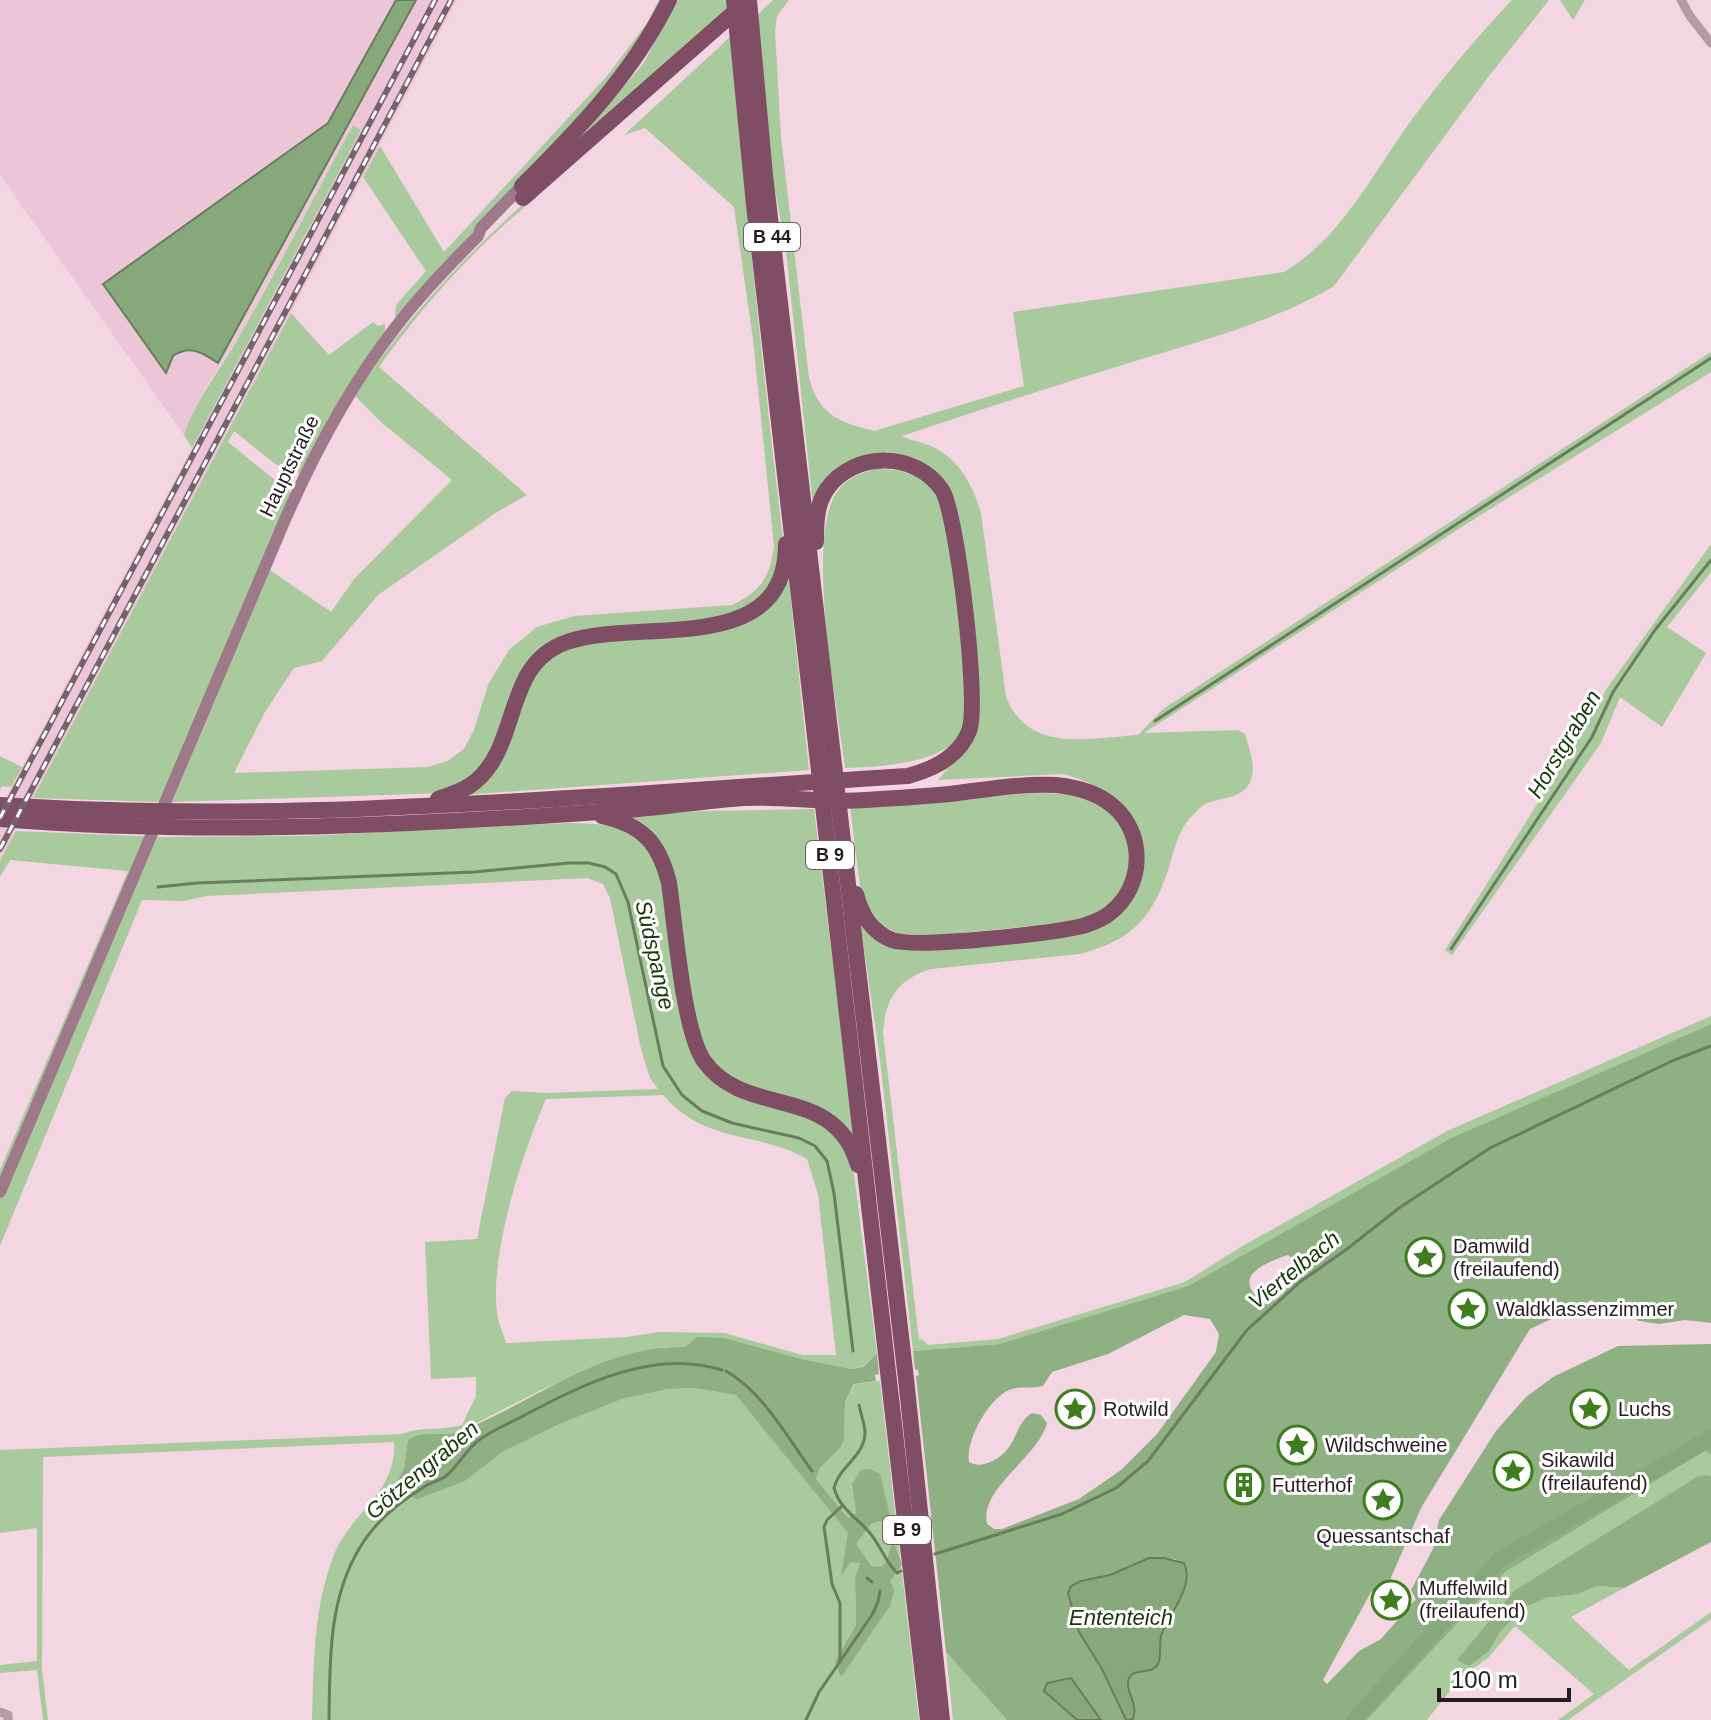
<svg xmlns="http://www.w3.org/2000/svg" width="1711" height="1720" viewBox="0 0 1711 1720" font-family="Helvetica,sans-serif">
	<style>
		.built { fill: #ecc6d6 }
		.green { fill: #a8ca9c; fill-rule: evenodd }
		.forest { fill: #8fb082; fill-rule: evenodd }
		.water { fill: #86a87a; stroke: #697e5f; stroke-width: 2 }
		.lines { fill: none; stroke-linecap: round; stroke-linejoin: round }
		.stream { stroke: #697e5f; stroke-width: 3 }
		.river { stroke: #86a87a; stroke-width: 16 }
		.street { stroke: #b49ba5; stroke-width: 9 }
		.secondary { stroke: #9e7989; stroke-width: 12 }
		.highway { stroke: #7f4d64; stroke-width: 16 }
		.rail-casing { stroke: #75626a; stroke-width: 6 }
		.rail { stroke: #fff; stroke-width: 3; stroke-dasharray: 9; stroke-linecap: butt }
		.labels { text-anchor: middle; dominant-baseline: central; stroke-width: 6; stroke-linejoin: round; paint-order: stroke }
		.shield { fill: #fff; stroke: #675f63; stroke-width: 2 }
		.shield-label { font-size: 18px; font-weight: bold; fill: #261b20 }
		.street-label { font-size: 20px; fill: #261b20; stroke: #fff }
		.poi-label { font-size: 20px; fill: #261b20; stroke: #fff; text-anchor: start }
		.water-label { font-size: 22px; font-style: italic; fill: #173807; stroke: #fff }
	</style>
	<rect width="100%" height="100%" fill="#f4d5e2"/>
	<!-- built -->
	<polygon class="built" points="0,0 457,0 0,861 0,808 361,130 352,126 241,333 204,390 184,435 0,175"/>
	<!-- green -->
	<g class="green">
		<polygon points="659,0 666,0 636,53 395,318 396,305 426,271 363,177 380,146 444,252 607,76 647,23"/>
		<polygon points="678,0 728,0 728,10 572,148 643,64"/>
		<path d="M 773,0 L 789,0 L 777,16 L 775,31 L 781,137 L 809,378 C 819,415 839,422 874,431 L 1024,386 L 1013,312 L 1284,272 C 1343,237 1373,172 1413,118 C 1443,77 1477,37 1512,0 L 1549,0 L 1489,76 L 1334,286 C 1272,323 1197,342 1129,363 C 1053,386 977,411 902,436 C 912,441 923,442 933,447 C 960,460 973,486 981,513 L 1006,697 C 1029,754 1089,738 1138,735 L 1163,709 L 1711,352 L 1711,372 L 1482,514 L 1144,733 L 1238,730 L 1245,734 C 1249,749 1257,767 1250,782 C 1242,801 1217,796 1202,806 C 1198,809 1193,815 1189,819 C 1179,831 1174,849 1170,864 C 1153,917 1135,939 1080,954 L 931,969 C 898,979 885,999 883,1033 L 919,1340 L 922,1339 L 928,1345 L 998,1339 L 1185,1282 L 1241,1247 L 1447,1131 L 1711,1016 L 1711,1024 L 1451,1138 L 1188,1286 L 999,1344 L 913,1351 L 880,1060 L 860,921 L 898,946 L 1121,913 C 1173,853 1131,791 1063,774 L 938,780 L 969,744 L 974,732 L 940,480 L 863,459 L 813,506 L 786,250 L 773,179 L 755,17 Z"/>
		<polygon points="1560,0 1585,0 1573,20"/>
		<path d="M 730,37 C 746,205 763,373 783,540 L 777,578 L 740,615 L 619,629 L 526,664 L 510,693 L 493,746 L 483,766 L 458,787 L 438,793 L 417,794 L 172,802 L 270,570 L 331,612 L 355,578 L 452,480 L 381,422 L 355,396 C 407,316 463,258 534,194 L 536,198 C 477,245 423,305 379,367 L 527,495 L 497,512 L 378,595 L 322,661 L 294,668 L 265,712 L 234,773 L 428,767 L 447,761 L 464,749 L 474,730 L 488,685 L 509,650 L 537,627 L 574,616 L 732,605 C 761,591 770,577 774,546 L 753,339 L 734,207 L 645,128 L 624,135 Z"/>
		<path d="M 353,125 L 361,130 L 192,448 L 184,435 C 197,397 222,368 241,333 C 280,265 315,194 353,125 Z"/>
		<polygon points="291,313 329,355 373,322 378,326 385,324 385,331 341,397 300,474 275,464 234,431 228,442 291,493 160,802 33,798"/>
		<path d="M 876,469 C 898,469 923,473 935,494 C 956,531 956,601 961,644 C 963,664 968,686 967,706 C 967,717 963,732 956,740 C 935,764 876,767 845,768 C 838,709 803,534 839,489 C 849,477 861,473 876,469 Z"/>
		<polygon points="1711,544 1711,572 1667,627 1706,653 1662,727 1620,697 1601,743 1452,955 1445,950 1581,735 1607,688"/>
		<polygon points="788,573 809,770 463,795 474,788 529,678 552,655 586,643 726,628 749,622 770,607"/>
		<polygon points="0,756 22,767 11,787 2,786 0,789"/>
		<polygon points="1035,793 1066,794 1087,797 1106,808 1127,835 1130,878 1110,907 1078,921 945,935 898,934 881,924 867,905 860,886 850,807"/>
		<polygon points="814,809 855,1142 721,1072 700,1041 668,867 620,816 703,811"/>
		<path d="M 569,823 C 611,824 636,824 659,864 L 704,1070 L 830,1127 L 853,1166 L 877,1354 L 862,1367 L 852,1369 L 801,1359 L 725,1338 L 685,1347 L 666,1347 L 623,1356 L 539,1391 L 459,1432 L 408,1440 L 404,1468 L 415,1484 L 465,1481 L 504,1451 L 560,1424 L 622,1399 L 668,1389 L 695,1388 L 736,1395 L 849,1533 L 842,1574 L 851,1562 L 857,1561 L 860,1563 L 855,1577 L 856,1625 L 835,1661 L 895,1573 L 891,1544 L 887,1560 L 882,1568 L 873,1566 L 855,1544 L 871,1524 L 888,1519 L 852,1484 L 856,1514 L 848,1518 L 816,1479 L 820,1468 L 841,1447 L 844,1439 L 845,1402 L 855,1384 L 880,1381 L 919,1720 L 312,1720 C 314,1664 313,1610 333,1557 C 350,1512 397,1494 394,1442 L 43,1457 L 42,1669 L 48,1720 L 43,1720 L 37,1670 L 0,1673 L 0,1665 L 37,1661 L 37,1528 L 0,1533 L 0,1450 L 402,1434 C 422,1426 442,1431 462,1425 L 476,1396 L 476,1377 L 431,1379 L 425,1242 L 477,1239 L 505,1098 L 512,1091 L 547,1093 L 658,1089 L 650,1078 L 641,1049 L 610,898 L 603,884 L 587,878 L 206,896 L 184,901 L 142,900 L 0,1246 L 0,1170 L 128,871 L 10,860 L 0,877 L 0,861 L 16,831 L 163,837 L 305,836 ZM 663,1095 C 707,1145 755,1130 807,1159 L 818,1194 L 836,1355 L 802,1355 L 725,1333 L 659,1332 L 627,1337 L 506,1343 C 504,1335 500,1327 498,1319 C 487,1261 522,1154 546,1099 Z"/>
		<polygon points="1705,1451 1711,1455 1711,1476 1705,1475 1515,1590 1489,1651 1500,1632 1522,1609 1546,1598 1578,1594 1597,1586 1624,1588 1571,1617 1629,1670 1711,1612 1711,1619 1568,1720 1558,1720 1594,1694 1515,1626 1488,1658 1461,1677 1427,1720 1367,1720 1505,1572"/>
		<polygon points="946,1652 1007,1720 953,1720"/>
	</g>
	<!-- forest -->
	<g class="forest">
		<path d="M 1711,1024 L 1711,1323 L 1685,1320 L 1659,1324 L 1639,1321 L 1626,1313 L 1605,1311 L 1592,1300 L 1530,1329 L 1421,1508 L 1390,1580 L 1371,1592 L 1323,1680 L 1327,1684 L 1359,1651 L 1381,1639 L 1416,1599 L 1411,1590 L 1433,1549 L 1439,1520 L 1496,1431 L 1526,1397 L 1553,1377 L 1618,1346 L 1711,1344 L 1711,1455 L 1705,1451 L 1505,1572 L 1367,1720 L 1101,1720 L 1071,1678 L 1055,1702 L 1077,1720 L 1007,1720 L 946,1652 L 916,1376 L 919,1375 L 918,1370 L 915,1370 L 913,1351 L 999,1344 L 1188,1286 L 1451,1138 ZM 1288,1255 L 1296,1261 C 1296,1280 1284,1299 1265,1304 C 1230,1278 1261,1264 1288,1255 ZM 1184,1315 L 1210,1319 L 1219,1334 L 1216,1352 L 1157,1434 L 1121,1470 L 1079,1499 L 1002,1529 L 994,1529 L 987,1524 C 979,1488 1038,1458 1047,1423 L 1041,1415 L 1032,1413 C 1017,1422 1017,1440 1005,1452 C 996,1461 980,1469 969,1462 C 965,1441 990,1395 1012,1389 C 1021,1386 1033,1389 1043,1386 L 1052,1372 L 1108,1354 ZM 1149,1558 L 1175,1559 L 1187,1568 C 1189,1593 1169,1612 1161,1634 C 1158,1644 1158,1656 1157,1667 C 1147,1673 1137,1670 1129,1678 L 1126,1719 L 1102,1669 L 1079,1632 L 1068,1593 L 1081,1581 L 1110,1576 Z"/>
		<path d="M 697,1337 L 725,1338 L 801,1359 L 852,1369 L 863,1367 L 877,1354 L 879,1374 L 875,1375 L 876,1381 L 854,1384 L 845,1402 L 844,1439 L 841,1447 L 820,1468 L 816,1479 L 848,1518 L 856,1513 L 852,1484 L 861,1470 L 870,1469 L 880,1474 L 890,1516 L 888,1519 L 871,1524 L 856,1544 L 872,1566 L 882,1567 L 887,1560 L 891,1544 L 894,1543 L 902,1565 L 890,1581 L 894,1591 L 890,1606 L 841,1677 L 835,1661 L 856,1625 L 855,1577 L 860,1563 L 851,1562 L 841,1576 L 848,1533 L 736,1395 L 694,1388 L 668,1389 L 622,1399 L 560,1424 L 504,1451 L 465,1481 L 417,1499 L 413,1497 L 413,1482 L 397,1482 L 404,1468 L 408,1440 C 424,1429 444,1438 461,1431 C 534,1402 603,1344 685,1347 Z"/>
		<polygon points="1705,1475 1711,1476 1711,1542 1624,1588 1597,1586 1578,1594 1546,1598 1522,1609 1500,1632 1489,1651 1469,1666 1457,1660 1515,1590 1697,1477"/>
	</g>
	<!-- water -->
	<g class="water">
		<path d="M 396,0 L 416,0 L 218,363 C 202,353 191,344 173,356 L 166,373 L 103,284 L 328,123 Z"/>
		<path d="M 1149,1558 L 1164,1558 L 1184,1563 C 1195,1586 1170,1612 1162,1633 C 1158,1643 1162,1658 1158,1664 C 1152,1676 1130,1666 1128,1682 C 1127,1695 1138,1702 1133,1719 L 1126,1720 L 1102,1669 L 1079,1632 L 1068,1593 L 1071,1586 L 1081,1581 L 1110,1575 Z"/>
		<polygon points="1071,1678 1101,1720 1077,1720 1044,1691 1047,1683"/>
	</g>
	<g class="lines">
		<!-- stream -->
		<g class="stream">
			<polyline points="1155,721 1711,358"/>
			<polyline points="158,887 197,883 474,872 569,863 589,863 605,867 616,874 628,902 663,1066 682,1095 702,1111 732,1123 799,1138 815,1146 827,1161 834,1193 853,1351"/>
			<polyline points="1451,949 1592,737 1613,692 1655,630 1711,560"/>
			<path d="M 726,1371 C 763,1392 787,1437 812,1471"/>
			<path d="M 859,1405 C 861,1414 864,1423 865,1431 C 866,1456 839,1466 834,1488 C 840,1509 856,1517 869,1532 C 880,1544 884,1560 897,1573 L 901,1571"/>
			<polyline points="935,1554 1062,1514 1116,1488 1148,1461 1247,1330 1300,1282 1347,1249 1399,1208 1490,1148 1672,1061 1711,1046"/>
			<polyline points="867,1578 872,1582"/>
			<polyline points="840,1662 840,1603 832,1584 824,1527 827,1520 843,1505"/>
			<polyline points="1359,1714 1361,1720"/>
			<path d="M 329,1720 C 330,1662 328,1601 359,1549 C 374,1523 399,1502 424,1487 C 431,1482 440,1481 446,1476 C 458,1466 466,1450 479,1440 C 491,1431 508,1424 521,1417 C 582,1385 652,1348 722,1370"/>
			<polyline points="806,1720 819,1692 872,1615 878,1602 880,1591"/>
		</g>
		<!-- river -->
		<polyline class="river" points="1354,1720 1500,1559 1711,1438"/>
		<!-- street -->
		<g class="street">
			<polyline points="1681,0 1690,16 1711,43"/>
			<polyline points="0,1712 8,1715 8,1720"/>
		</g>
		<!-- secondary -->
		<path class="secondary" d="M 0,1192 L 284,522 C 314,453 349,387 395,328 C 420,295 449,265 478,236 L 481,228 L 517,191"/>
		<!-- highway -->
		<g class="highway">
			<polyline points="734,0 754,205 928,1720"/>
			<polyline points="749,0 765,175 906,1379 942,1720"/>
			<path d="M 522,186 C 579,129 633,73 669,0"/>
			<polyline points="523,198 738,9"/>
			<path d="M 438,799 C 451,794 465,791 476,781 C 521,743 503,664 567,642 C 640,617 786,659 786,544"/>
			<path d="M 0,805 C 303,825 606,794 908,776 C 934,769 959,757 969,731 C 980,706 957,513 942,490 C 916,451 854,451 827,489 C 816,505 816,524 816,542"/>
			<path d="M 602,816 C 642,825 659,842 669,883 C 675,923 683,1031 704,1061 C 746,1120 834,1082 858,1165"/>
			<path d="M 0,819 C 209,836 420,825 628,810 C 666,807 704,801 743,798 C 784,796 824,803 865,800 C 893,798 921,797 949,794 C 984,790 1021,783 1056,785 C 1076,787 1098,793 1113,806 C 1146,834 1144,887 1110,913 C 1102,920 1092,923 1083,926 C 1052,933 918,949 892,940 C 872,932 861,914 856,894"/>
		</g>
		<defs>
			<g id="rail">
				<polyline points="0,818 435,0"/>
				<polyline points="0,849 451,0"/>
			</g>
		</defs>
		<!-- rail casing -->
		<use href="#rail" class="rail-casing"/>
		<!-- rail -->
		<use href="#rail" class="rail"/>
	</g>
	<!-- icons -->
	<defs>
		<symbol id="sight-ring" viewBox="-11 -11 22 22"><circle r="9.5" fill="#fff" stroke="#3e7e1e" stroke-width="1.5"/><path d="M0-6L1.8-2.2L6-1.7L2.9 1.2L3.7 5.4L0 3.3L-3.7 5.4L-2.9 1.2L-6-1.7L-1.8-2.2Z" fill="#3e7e1e"/></symbol>
		<symbol id="building-ring" viewBox="-11 -11 22 22"><circle r="9.5" fill="#fff" stroke="#3e7e1e" stroke-width="1.5"/><path d="M-4-6H4V6H1V3H-1V6H-4ZM-2.5-4.3h1.7v1.8h-1.7ZM.8-4.3h1.7v1.8H.8ZM-2.5-1h1.7V.8h-1.7ZM.8-1h1.7V.8H.8Z" fill="#3e7e1e"/></symbol>
	</defs>
	<g fill-rule="evenodd">
		<use href="#sight-ring" x="1403" y="1235" width="44" height="44"/>
		<use href="#sight-ring" x="1446" y="1287" width="44" height="44"/>
		<use href="#sight-ring" x="1053" y="1387" width="44" height="44"/>
		<use href="#sight-ring" x="1568" y="1387" width="44" height="44"/>
		<use href="#sight-ring" x="1275" y="1423" width="44" height="44"/>
		<use href="#sight-ring" x="1491" y="1449" width="44" height="44"/>
		<use href="#building-ring" x="1222" y="1463" width="44" height="44"/>
		<use href="#sight-ring" x="1361" y="1478" width="44" height="44"/>
		<use href="#sight-ring" x="1369" y="1578" width="44" height="44"/>
	</g>
	<g class="labels">
		<!-- shield labels -->
		<g class="shield">
			<rect x="744" y="223" width="56" height="28" rx="6"/>
			<rect x="806" y="841" width="48" height="28" rx="6"/>
			<rect x="883" y="1516" width="48" height="28" rx="6"/>
		</g>
		<g class="shield-label">
			<text x="772" y="237">B 44</text>
			<text x="830" y="855">B 9</text>
			<text x="907" y="1530">B 9</text>
		</g>
		<!-- street labels -->
		<g class="street-label">
			<text transform="translate(289 466) rotate(-64)">Hauptstraße</text>
		</g>
		<!-- poi labels -->
		<g class="poi-label">
			<text x="1453" y="1246">Damwild<tspan x="1453" dy="23">(freilaufend)</tspan></text>
			<text x="1496" y="1309">Waldklassenzimmer</text>
			<text x="1103" y="1409">Rotwild</text>
			<text x="1618" y="1409">Luchs</text>
			<text x="1325" y="1445">Wildschweine</text>
			<text x="1541" y="1460">Sikawild<tspan x="1541" dy="23">(freilaufend)</tspan></text>
			<text x="1272" y="1485">Futterhof</text>
			<text x="1383" y="1536" text-anchor="middle">Quessantschaf</text>
			<text x="1419" y="1588">Muffelwild<tspan x="1419" dy="23">(freilaufend)</tspan></text>
		</g>
		<!-- water labels -->
		<g class="water-label">
			<text transform="translate(1564 744) rotate(-59)">Horstgraben</text>
			<text transform="translate(655 955) rotate(77)">Südspange</text>
			<text transform="translate(1294 1270) rotate(-39)">Viertelbach</text>
			<text transform="translate(422 1470) rotate(-40)">Götzengraben</text>
			<text x="1121" y="1617">Ententeich</text>
		</g>
	</g>
	<!-- scale -->
	<path d="M1439 1688v12h130v-12" fill="none" stroke="#261b20" stroke-width="4"/>
	<text x="1451" y="1688" font-size="24" fill="#261b20" stroke="#ffffff" stroke-width="6" paint-order="stroke">100 m</text>
</svg>
